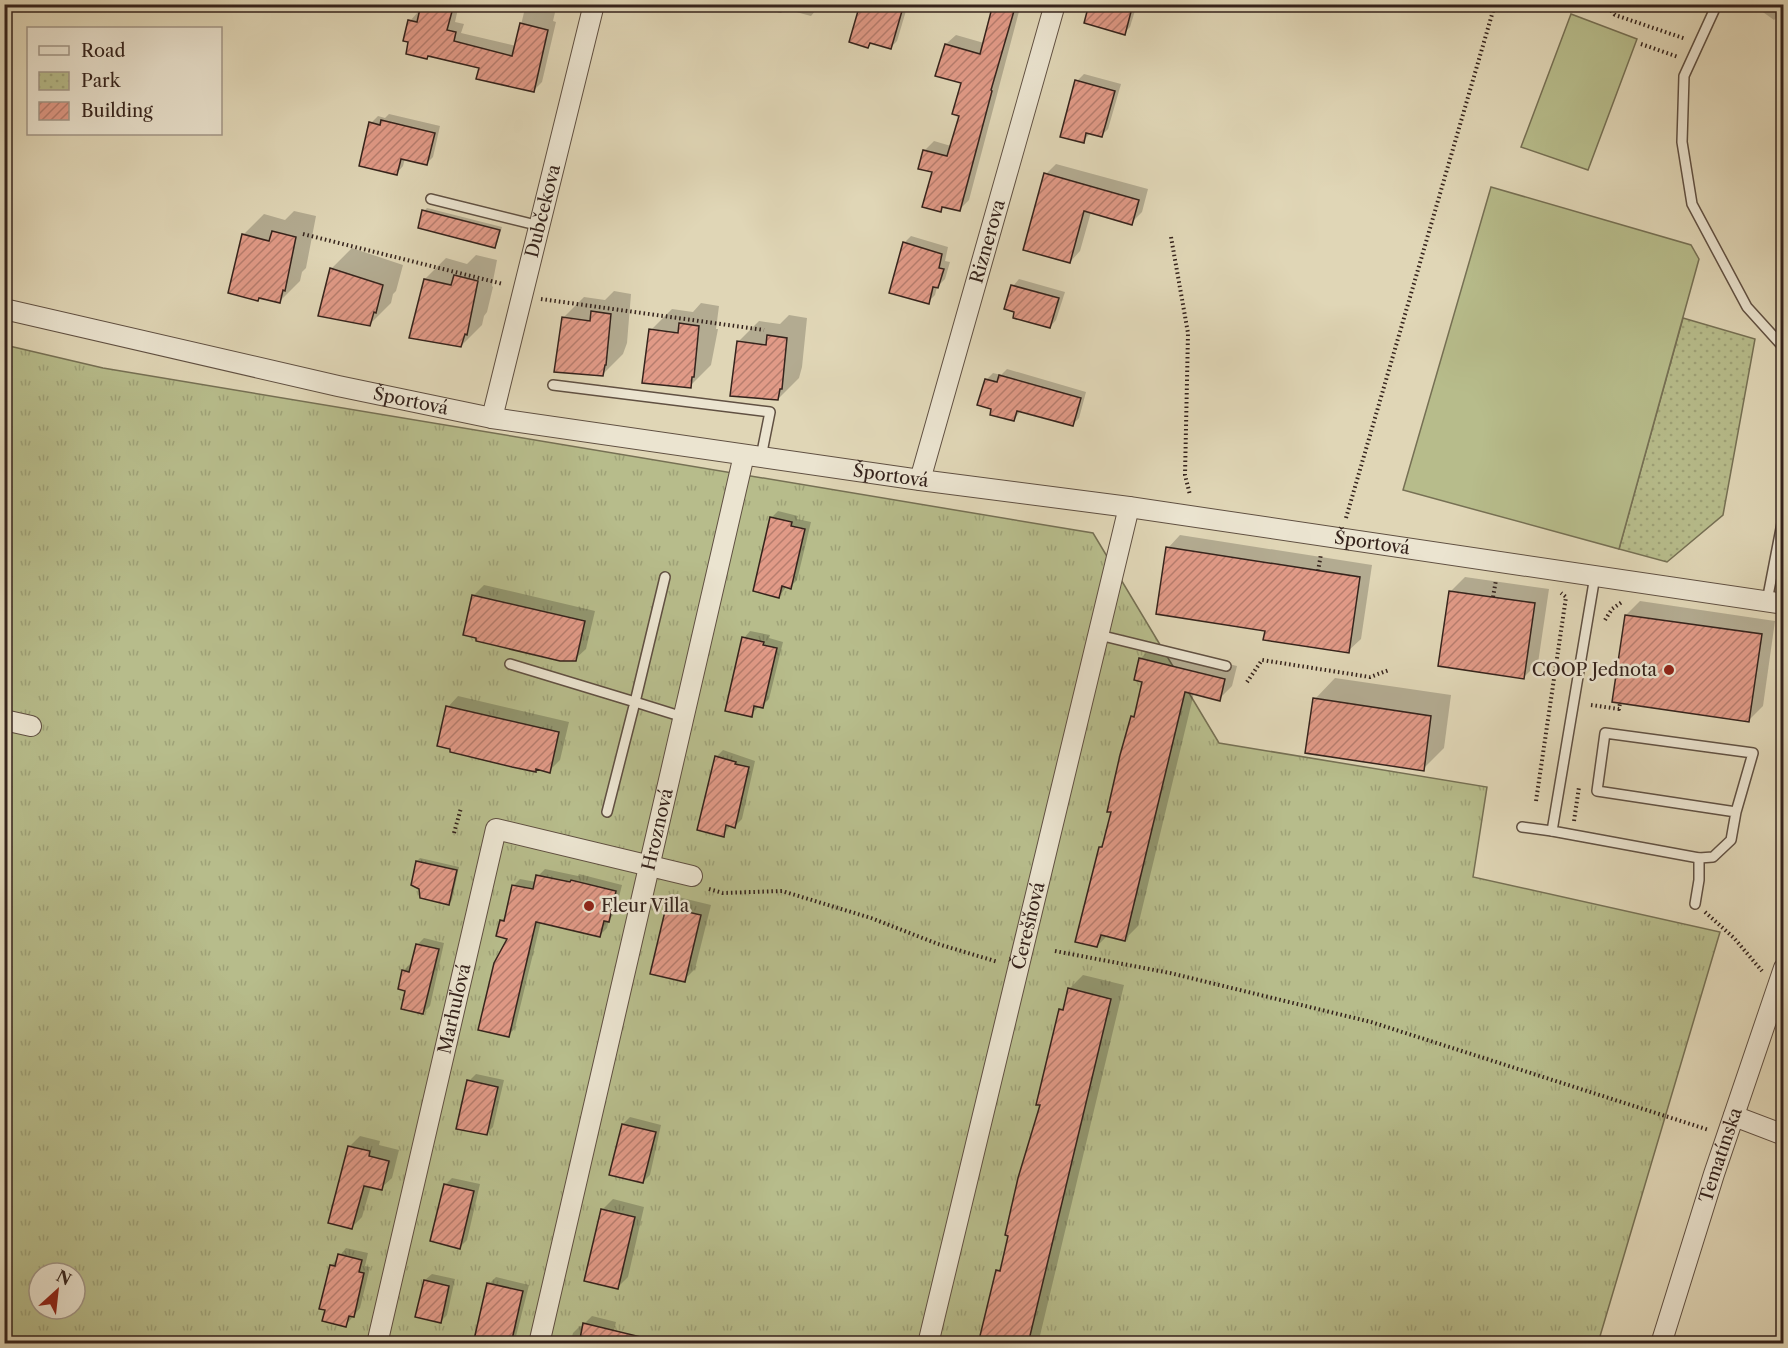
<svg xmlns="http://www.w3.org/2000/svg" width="1788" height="1348" viewBox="0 0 1788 1348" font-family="'Libre Caslon Text',serif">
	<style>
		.grass { fill: url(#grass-tufts); stroke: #767054; stroke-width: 1.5; fill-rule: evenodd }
		.park { fill: url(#park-dots); stroke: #767054; stroke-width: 1.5 }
		.pitch { fill: #b7bc8b; stroke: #767054; stroke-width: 1.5 }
		.shadow { fill: #0003 }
		.building { fill: url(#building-hatch); stroke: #35231c; stroke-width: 1.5 }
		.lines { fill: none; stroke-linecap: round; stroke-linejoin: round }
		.service-casing { stroke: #605042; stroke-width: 12 }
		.minor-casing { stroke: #605042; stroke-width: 22 }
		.path { stroke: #35231c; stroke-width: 4; stroke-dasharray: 1.5 3; stroke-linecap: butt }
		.service { stroke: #ebe4d0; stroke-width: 9 }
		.minor { stroke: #ebe4d0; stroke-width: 20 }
		.poi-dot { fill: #8f2418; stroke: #ebe4d0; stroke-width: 2 }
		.labels { text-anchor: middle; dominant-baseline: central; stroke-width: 5; stroke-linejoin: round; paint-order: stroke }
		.street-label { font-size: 18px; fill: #35231c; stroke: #ebe4d0 }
		.poi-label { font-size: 18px; fill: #35231c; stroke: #ebe4d0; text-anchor: end }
	</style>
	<defs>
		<pattern id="grass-tufts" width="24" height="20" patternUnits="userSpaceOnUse" patternTransform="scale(1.5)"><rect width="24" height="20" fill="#b7bc8b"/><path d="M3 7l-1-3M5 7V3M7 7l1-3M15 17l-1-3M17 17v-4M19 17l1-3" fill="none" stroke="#9ea177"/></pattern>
		<pattern id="park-dots" width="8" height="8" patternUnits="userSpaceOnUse" patternTransform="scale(1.5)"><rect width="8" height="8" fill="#b7bc8b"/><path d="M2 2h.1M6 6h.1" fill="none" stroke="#9ea177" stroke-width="1.8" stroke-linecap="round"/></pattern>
		<pattern id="building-hatch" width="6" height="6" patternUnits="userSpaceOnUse" patternTransform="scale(1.5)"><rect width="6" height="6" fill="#e19a87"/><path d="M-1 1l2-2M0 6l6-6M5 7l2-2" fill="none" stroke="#b77d6e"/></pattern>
	</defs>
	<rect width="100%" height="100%" fill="#e0d6b6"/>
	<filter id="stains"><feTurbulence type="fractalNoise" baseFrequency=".00333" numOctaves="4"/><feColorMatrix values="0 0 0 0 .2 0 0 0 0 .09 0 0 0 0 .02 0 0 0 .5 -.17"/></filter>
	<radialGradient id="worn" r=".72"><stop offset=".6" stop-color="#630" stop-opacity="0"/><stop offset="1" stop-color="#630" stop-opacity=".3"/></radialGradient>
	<!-- grass -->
	<path class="grass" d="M 5,345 L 103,368 L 1093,533 L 1219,743 L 1487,787 L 1473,877 L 1720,932 L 1598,1343 L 5,1344 ZM 39,1273 L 75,1273 L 75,1309 L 39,1309 Z"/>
	<!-- park -->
	<polygon class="park" points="1683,318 1755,339 1723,515 1667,562 1619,549"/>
	<!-- pitch -->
	<g class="pitch">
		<polygon points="1571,14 1637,39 1588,170 1521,147"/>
		<polygon points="1491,187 1691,245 1699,259 1619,549 1403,490"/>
	</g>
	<!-- shadow -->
	<g class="shadow">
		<polygon points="423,4 459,4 455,22 464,24 461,33 516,46 526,4 557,4 553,21 556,22 542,82 533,91 481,66 410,21 418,12 421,13"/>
		<polygon points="647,4 676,4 669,11"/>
		<polygon points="726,4 821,4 811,16 785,9 781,13 753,6 749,10"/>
		<polygon points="862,4 908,4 897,41 890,48 872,42 868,46"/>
		<polygon points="995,4 1021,4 969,200 959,210 945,206 940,210 933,171 925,150 934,141 951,146 961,115 963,82 946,44 956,35 984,43"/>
		<polygon points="1091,4 1137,4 1130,27 1124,33"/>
		<polygon points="1764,4 1784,4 1784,11 1774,20 1760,10"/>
		<polygon points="1084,74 1121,84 1108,129 1101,136 1090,133 1083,142 1077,81"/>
		<polygon points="389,114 440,126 433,157 426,164 405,158 403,166 397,173 371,123 378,116 385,118"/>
		<polygon points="1056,164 1148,189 1142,212 1131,223 1091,212 1080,251 1070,262 1046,174"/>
		<polygon points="427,208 502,227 497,243 494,246 424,211"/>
		<polygon points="294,211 316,216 306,268 302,272 300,281 279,302 243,235 264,214 285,220"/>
		<polygon points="911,236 948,247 945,261 950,262 945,279 937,287 935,295 928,302 904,243"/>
		<polygon points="352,248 403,265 396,291 393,294 391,303 370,324 331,269"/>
		<polygon points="476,255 497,260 492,286 493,287 487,312 484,316 482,325 461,346 425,279 446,258 467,264"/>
		<polygon points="1019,279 1065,292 1056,320 1050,327 1016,311 1013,286"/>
		<polygon points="614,291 631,294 627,343 623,354 602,375 563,318 584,297 605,300"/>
		<polygon points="701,303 719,306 716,329 718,329 711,365 690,386 651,330 672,309 693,312"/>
		<polygon points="789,315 807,318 802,367 799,378 778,399 738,342 759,321 780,324"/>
		<polygon points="1007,369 1086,392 1079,418 1072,425 1021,410 1014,420 993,408 986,380 993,373 1001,375"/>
		<polygon points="778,511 798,516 797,519 811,522 797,580 790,587 787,586 779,596 771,518"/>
		<polygon points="1180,535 1372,565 1361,639 1348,651 1266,630 1168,548"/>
		<polygon points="1465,577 1549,589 1538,663 1524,677 1440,665 1451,591"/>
		<polygon points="484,585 595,611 586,649 575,659 473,596"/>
		<polygon points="1640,601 1775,621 1763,706 1749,720 1626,615"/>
		<polygon points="750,631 770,635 769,638 783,642 769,699 762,706 759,706 751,715 744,638"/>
		<polygon points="1153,646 1237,666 1232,686 1219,699 1194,693 1138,926 1125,939 1108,935 1097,946 1100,847 1104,843 1132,717 1136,713 1144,681 1140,659"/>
		<polygon points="1335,678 1451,695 1444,748 1423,769 1315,699"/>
		<polygon points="458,696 569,722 560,760 549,771 538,768 535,770 448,707"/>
		<polygon points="723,750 755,761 742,819 735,826 731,825 723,835 716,757"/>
		<polygon points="420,858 459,867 452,900 449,903 421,889 417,861"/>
		<polygon points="545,869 578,876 579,874 622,885 615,913 609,920 607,928 600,935 541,921 515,1028 509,1035 509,938 501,921 507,915 514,885 520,879 536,882 538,876"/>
		<polygon points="678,897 711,905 695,969 684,980 652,972 668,907"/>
		<polygon points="424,938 444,943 430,1006 423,1013 407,990 403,971 410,964 413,965 417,945"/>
		<polygon points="1083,975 1124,985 1038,1344 980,1344 998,1271 1002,1266 1042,1104 1061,1010 1065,1005 1069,989"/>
		<polygon points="476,1074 504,1080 493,1127 486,1134 469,1081"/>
		<polygon points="630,1117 661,1125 650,1175 643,1182 623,1124"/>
		<polygon points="360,1136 380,1141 379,1145 399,1150 392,1178 381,1188 371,1186 362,1217 352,1227 350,1146"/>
		<polygon points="452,1178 480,1184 467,1240 460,1247 445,1185"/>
		<polygon points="613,1199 644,1207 628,1277 617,1288 602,1210"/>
		<polygon points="346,1248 368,1253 365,1266 370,1267 360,1308 346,1325 331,1266"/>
		<polygon points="432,1274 455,1279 447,1315 440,1322 425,1280"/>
		<polygon points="496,1277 529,1285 514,1344 484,1344 489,1284"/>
		<polygon points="592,1316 616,1322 611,1344 570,1344 573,1333 580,1326 584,1327 585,1323"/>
	</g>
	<!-- building -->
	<g class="building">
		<polygon points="421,4 454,4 447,30 456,32 454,41 512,56 520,23 548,30 534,92 476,79 479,68 428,56 427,59 406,54 408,42 403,41 408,20 417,22"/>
		<polygon points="860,4 904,4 891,49 870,43 868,48 849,42"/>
		<polygon points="993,4 1016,4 991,90 992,91 960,211 942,207 941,212 922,207 932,172 918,169 923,150 947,156 959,116 952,114 961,83 935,76 945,44 980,54"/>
		<polygon points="1089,4 1133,4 1125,35 1084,23"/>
		<polygon points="1075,80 1115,91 1102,137 1086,133 1084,143 1060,137"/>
		<polygon points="381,120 435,133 427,165 401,159 397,175 359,166 369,122 380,125"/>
		<polygon points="1044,173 1139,200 1132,225 1084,211 1070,263 1023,250"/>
		<polygon points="422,210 500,230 495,248 418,228"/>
		<polygon points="272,231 296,237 285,291 283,290 280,303 259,298 258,301 228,293 242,234 269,241"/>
		<polygon points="903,242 942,254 939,268 944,269 938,288 933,287 929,304 889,293"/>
		<polygon points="330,268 383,285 376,313 374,312 370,326 318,316"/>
		<polygon points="454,275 478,281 467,335 465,334 461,347 409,338 424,279 451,285"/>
		<polygon points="1011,285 1059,298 1050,328 1013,318 1014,312 1004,309"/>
		<polygon points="591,311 611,314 606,365 605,365 603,376 554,372 562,317 590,321"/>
		<polygon points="679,323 699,326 694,377 692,377 691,388 642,383 649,329 678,333"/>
		<polygon points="767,335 787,338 782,389 780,389 778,400 730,396 737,341 766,345"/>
		<polygon points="999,375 1081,398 1073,426 1017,411 1014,421 990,415 991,409 977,405 985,379 997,382"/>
		<polygon points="770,517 792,522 791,526 805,529 791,589 782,586 779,598 753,591"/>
		<polygon points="1166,547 1360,577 1349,653 1263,640 1265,631 1156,614"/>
		<polygon points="1449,591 1535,603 1524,679 1438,666"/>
		<polygon points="472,595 585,621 576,661 560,661 476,641 476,638 463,635"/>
		<polygon points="1625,615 1762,634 1749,722 1612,702"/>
		<polygon points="742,637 764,642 763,645 777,648 763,708 754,706 752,717 725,711"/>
		<polygon points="1139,658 1225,679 1220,701 1185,692 1125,941 1101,935 1097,947 1075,942 1099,847 1102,847 1111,812 1107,812 1120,755 1131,716 1134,717 1142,682 1134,680"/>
		<polygon points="1313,698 1431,716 1424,771 1305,753"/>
		<polygon points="446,706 559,732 550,773 536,769 536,772 512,767 450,752 450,749 437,746"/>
		<polygon points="715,756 736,762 735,764 749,767 735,828 726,825 724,837 697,830"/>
		<polygon points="416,861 457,870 449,905 420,898 419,889 411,885"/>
		<polygon points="536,875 570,882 571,880 616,891 609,922 604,921 600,937 536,922 509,1037 478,1030 494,963 507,939 496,936 500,920 504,921 512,885 533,889"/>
		<polygon points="666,907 701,915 685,982 650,974"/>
		<polygon points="416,944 439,949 423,1014 401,1009 405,991 398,989 402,970 409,972"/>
		<polygon points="1068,988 1111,999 1028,1344 978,1344 996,1270 1000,1271 1008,1236 1005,1235 1018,1178 1040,1105 1036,1105 1059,1009 1063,1010"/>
		<polygon points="467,1080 498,1087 487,1135 456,1129"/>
		<polygon points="622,1124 656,1132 643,1183 609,1175"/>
		<polygon points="348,1146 370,1151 369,1156 389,1161 382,1190 364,1186 352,1229 328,1223"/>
		<polygon points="444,1184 474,1191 460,1249 430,1241"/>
		<polygon points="601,1209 635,1217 618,1289 584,1281"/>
		<polygon points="338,1254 362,1260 359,1272 364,1273 354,1317 349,1316 346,1327 322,1321 325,1310 319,1309 330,1265 335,1266"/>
		<polygon points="424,1280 449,1286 441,1323 415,1317"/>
		<polygon points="487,1283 523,1291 511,1344 473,1344"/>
		<polygon points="583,1323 641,1337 640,1344 579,1344"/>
	</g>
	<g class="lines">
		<defs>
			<g id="service">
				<polyline points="1717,4 1684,76 1682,142 1692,204 1747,307 1784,348"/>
				<polyline points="431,199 540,226"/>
				<polyline points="553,385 770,412 761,457"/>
				<polyline points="1595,576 1552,831 1699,858 1713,857 1731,840 1736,812 1597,791 1605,733 1753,753 1736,812"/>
				<polyline points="665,577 635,702 683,717"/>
				<polyline points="1767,601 1784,513"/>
				<polyline points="1099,635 1226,666"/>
				<polyline points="510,664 635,702 607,812"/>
				<polyline points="1522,827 1552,831"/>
				<polyline points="1695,904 1699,880 1699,858"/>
			</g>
			<g id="minor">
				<path id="s1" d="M 4,309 L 338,386 L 492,418 L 920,480 L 1129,507 L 1784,604"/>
				<path id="s2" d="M 492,418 L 594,4"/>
				<path id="s3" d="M 920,480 L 1055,4"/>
				<polyline points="4,720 31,726"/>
				<polyline points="1734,1116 1784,1135"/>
				<path id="s4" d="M 377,1344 L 496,829 L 692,876"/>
				<path id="s5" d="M 539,1344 L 744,455"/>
				<path id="s6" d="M 928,1344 L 1129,507"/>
				<path id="s7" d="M 1661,1344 L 1714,1174 L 1784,968"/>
			</g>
		</defs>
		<!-- service casing -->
		<use href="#service" class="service-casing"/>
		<!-- minor casing -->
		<use href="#minor" class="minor-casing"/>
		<!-- path -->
		<g class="path">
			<polyline points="1605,4 1615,15 1686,39"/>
			<polyline points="1641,44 1678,57"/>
			<polyline points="303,234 503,284"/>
			<polyline points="1171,237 1188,333 1185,475 1190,495"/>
			<polyline points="541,299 764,330"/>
			<polyline points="1346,518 1495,4"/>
			<polyline points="1318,571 1321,554"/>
			<polyline points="1493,597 1496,580"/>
			<polyline points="1605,620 1612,609 1622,602"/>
			<polyline points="1247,682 1262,660 1370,677 1389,670"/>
			<polyline points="1591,705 1619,709 1620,703"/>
			<polyline points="1536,801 1566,597 1561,593"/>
			<polyline points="1574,821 1579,787"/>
			<polyline points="454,833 461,808"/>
			<polyline points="709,889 723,893 782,891 871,918 938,944 998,962"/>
			<polyline points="1705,912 1734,938 1762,971"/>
			<polyline points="1055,951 1170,973 1371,1022 1709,1130"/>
		</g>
		<!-- service -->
		<use href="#service" class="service"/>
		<!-- minor -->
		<use href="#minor" class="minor"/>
	</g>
	<!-- markers -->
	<g class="poi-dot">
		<circle cx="1669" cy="670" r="6"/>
		<circle cx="589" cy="906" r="6"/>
	</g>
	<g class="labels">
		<!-- street labels -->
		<g class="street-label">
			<text stroke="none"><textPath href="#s2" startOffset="213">Dubčekova</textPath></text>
			<text stroke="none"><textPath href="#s3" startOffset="248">Riznerova</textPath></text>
			<text stroke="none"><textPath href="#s1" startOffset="417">Športová</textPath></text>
			<text stroke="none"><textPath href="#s1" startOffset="903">Športová</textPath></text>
			<text stroke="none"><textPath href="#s1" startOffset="1389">Športová</textPath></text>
			<text stroke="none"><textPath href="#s5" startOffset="528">Hroznová</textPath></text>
			<text stroke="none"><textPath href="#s6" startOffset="430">Čerešňová</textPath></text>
			<text stroke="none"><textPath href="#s4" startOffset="344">Marhuľová</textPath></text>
			<text stroke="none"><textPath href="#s7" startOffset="198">Tematínska</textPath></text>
		</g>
		<!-- poi labels -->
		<g class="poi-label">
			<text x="1657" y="670">COOP Jednota</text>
			<text x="601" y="906" text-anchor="start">Fleur Villa</text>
		</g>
	</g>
	<!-- margin -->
	<rect width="1788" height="1348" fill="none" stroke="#e0d6b6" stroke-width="24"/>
	<rect x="6" y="6" width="1776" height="1336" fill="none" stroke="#35231c" stroke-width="3"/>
	<rect x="12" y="12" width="1764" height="1324" fill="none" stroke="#35231c" stroke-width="1.5"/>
	<!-- legend -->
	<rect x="27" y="27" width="195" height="108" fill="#ebe4d0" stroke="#a29788" stroke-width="1.5"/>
	<rect x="39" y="46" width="30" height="9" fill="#ebe4d0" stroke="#a29788" stroke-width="1.5"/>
	<text x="81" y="57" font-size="18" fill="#35231c">Road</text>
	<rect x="39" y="72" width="30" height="18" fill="url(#park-dots)" stroke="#a29788" stroke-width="1.5"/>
	<text x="81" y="87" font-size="18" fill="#35231c">Park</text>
	<rect x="39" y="102" width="30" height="18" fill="url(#building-hatch)" stroke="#a29788" stroke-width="1.5"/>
	<text x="81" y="117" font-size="18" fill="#35231c">Building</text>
	<!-- north arrow -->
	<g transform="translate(57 1291) rotate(27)"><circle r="28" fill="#ebe4d0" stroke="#a29788" stroke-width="1.5"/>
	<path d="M0-4.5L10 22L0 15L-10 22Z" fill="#8f2418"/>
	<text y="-9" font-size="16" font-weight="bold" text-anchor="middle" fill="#35231c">N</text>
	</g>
	<rect width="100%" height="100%" filter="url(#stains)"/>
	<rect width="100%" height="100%" fill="url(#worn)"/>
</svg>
